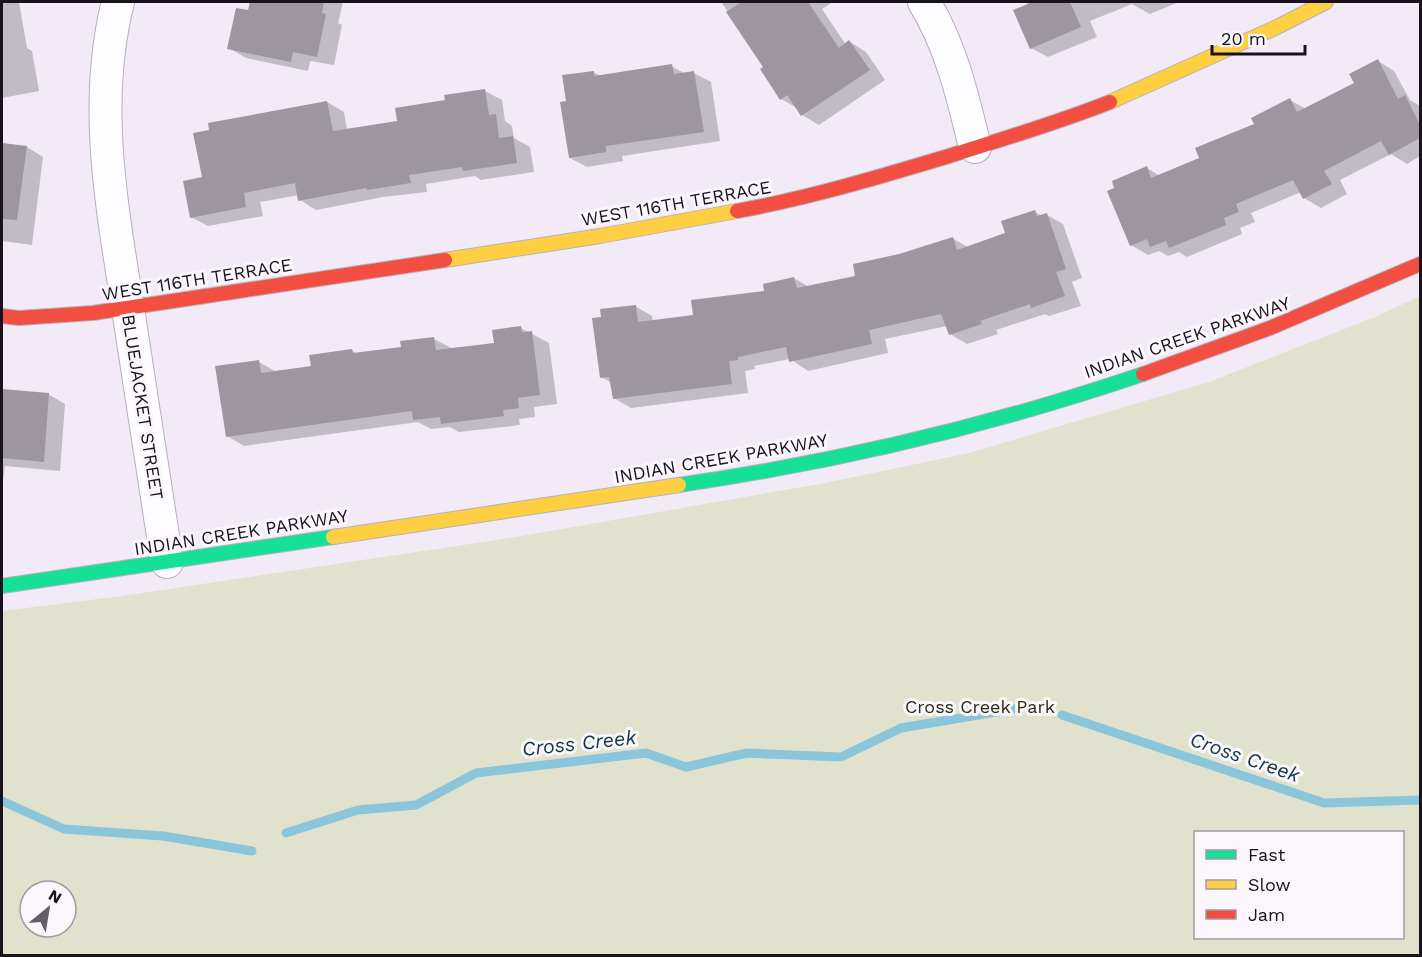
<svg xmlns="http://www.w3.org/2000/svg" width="1422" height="957" viewBox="0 0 1422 957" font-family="'Work Sans',sans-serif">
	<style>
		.green { fill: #e0e2cd; fill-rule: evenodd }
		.shadow { fill: #0003 }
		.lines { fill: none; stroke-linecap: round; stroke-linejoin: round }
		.stream { stroke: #8ac5da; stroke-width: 9 }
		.building { fill: #9d96a1 }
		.street-casing { stroke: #b7b0bb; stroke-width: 34 }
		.fast-casing { stroke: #b7b0bb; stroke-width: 16 }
		.slow-casing { stroke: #b7b0bb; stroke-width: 16 }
		.jam-casing { stroke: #b7b0bb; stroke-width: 16 }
		.street { stroke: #fdfcfe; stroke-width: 32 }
		.fast { stroke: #16e098; stroke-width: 14 }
		.slow { stroke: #ffcf43; stroke-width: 14 }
		.jam { stroke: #f24e42; stroke-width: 14 }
		.labels { text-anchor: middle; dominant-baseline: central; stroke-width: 6; stroke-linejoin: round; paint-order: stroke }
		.street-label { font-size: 18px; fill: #19121c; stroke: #faf6fc }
		.park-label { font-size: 18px; fill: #2a2e10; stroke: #faf6fc }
		.water-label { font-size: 20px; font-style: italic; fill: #0f3843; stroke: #faf6fc }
	</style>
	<rect width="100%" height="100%" fill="#f2eaf6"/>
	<!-- green -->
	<path class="green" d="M 1420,296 L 1420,955 L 2,955 L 2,611 L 122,596 L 516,537 L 825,483 L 969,453 L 1209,382 L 1375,317 ZM 1196,832 L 1402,832 L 1402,938 L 1196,938 ZM 30,891 L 66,891 L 66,927 L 30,927 Z"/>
	<!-- shadow -->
	<g class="shadow">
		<polygon points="2,2 19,2 27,48 32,51 39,91 2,98"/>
		<polygon points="252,2 343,2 338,23 342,25 334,65 310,61 308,71 246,58 229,48 249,12"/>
		<polygon points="725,2 833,2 822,9 846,45 850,42 866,52 885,80 819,125 802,115 797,108 781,99 765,67 722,3"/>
		<polygon points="1027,2 1179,2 1150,14 1132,4 1090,21 1097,37 1048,57 1031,48"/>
		<polygon points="1378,61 1394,71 1410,100 1420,106 1420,156 1407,164 1391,154 1340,180 1347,194 1321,208 1304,198 1301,192 1251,213 1255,222 1240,228 1242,234 1187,257 1179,252 1168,256 1159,251 1148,255 1131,245 1147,168 1160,176 1201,159 1256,125 1290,100 1306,109 1356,83"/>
		<polygon points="671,66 686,74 694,73 711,82 720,141 622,156 623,161 587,167 570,158 568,102 593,72 601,76"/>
		<polygon points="485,91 502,100 505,121 512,126 514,138 530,147 534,172 481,180 475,176 426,184 427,192 383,197 316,210 300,200 299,195 260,202 263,216 208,226 191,217 203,178 327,102 344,112 347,130 398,123 446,102"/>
		<polygon points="2,143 27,147 43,157 32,245 2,241"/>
		<polygon points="1035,212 1042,216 1047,215 1063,224 1082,278 1072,282 1081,306 1049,316 1045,314 996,330 998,334 967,344 950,334 947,326 885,339 888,353 808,371 790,359 754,366 755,369 745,371 748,393 631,408 614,398 612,383 601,377 635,306 652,316 653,322 695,316 766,292 794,278 809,287 857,277 899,256 952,238 969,248 1007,234"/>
		<polygon points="521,328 549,343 557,404 534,407 535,417 519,419 520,425 459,432 450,427 431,429 418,422 244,446 227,436 259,362 275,371 312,367 352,351 357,354 403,349 434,339 451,348 495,344"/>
		<polygon points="2,391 48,394 65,404 60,471 5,466 2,488"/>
	</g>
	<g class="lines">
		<!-- stream -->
		<g class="stream">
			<polyline points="1062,715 1324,803 1420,800"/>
			<polyline points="2,801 64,829 163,836 252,851"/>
			<polyline points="286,833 358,810 416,805 476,773 646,753 686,767 747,753 841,757 901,728 1020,708"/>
		</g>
	</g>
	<!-- building -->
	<g class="building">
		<polygon points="250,2 324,2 322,13 326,14 317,57 293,52 291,62 227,49 236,8 248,10"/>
		<polygon points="742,2 808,2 839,48 849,40 870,70 801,116 787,95 780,100 760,69 763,67 726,12"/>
		<polygon points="1033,2 1070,2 1081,27 1030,49 1013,10"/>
		<polygon points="1378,59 1398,99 1405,95 1420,125 1420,138 1389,155 1381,141 1324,171 1332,184 1303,199 1293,180 1236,204 1239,212 1224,218 1226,225 1169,248 1166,241 1150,247 1147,239 1130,246 1107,191 1114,188 1112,181 1147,166 1151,178 1199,158 1195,148 1254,124 1251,118 1290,98 1297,112 1354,83 1349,74"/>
		<polygon points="672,64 674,74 694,71 704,132 606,146 606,152 569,158 560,102 566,101 562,75 594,71 594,76"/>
		<polygon points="485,89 489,115 496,114 499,138 513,136 517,163 463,171 462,167 409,175 411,183 367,190 366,188 298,201 295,183 244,193 246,207 190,218 183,181 202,177 193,133 209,130 208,123 327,101 333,131 397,121 395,108 445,100 444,95"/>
		<polygon points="2,143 27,146 17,220 2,219"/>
		<polygon points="1035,210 1037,216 1047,213 1066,269 1056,272 1065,296 1031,308 1030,304 980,321 982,324 949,335 941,314 869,330 872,344 789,362 786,347 738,357 738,360 729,361 732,384 613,399 609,377 600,378 592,318 601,317 600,309 636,305 638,322 693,315 691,300 764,291 763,284 794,277 797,288 855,276 853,264 899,254 953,237 957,250 1005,233 1001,221"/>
		<polygon points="521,326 522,332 532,331 540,395 518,398 519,408 503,410 504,416 441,424 440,417 413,420 412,411 226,437 215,366 259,360 261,373 311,366 309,355 352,349 353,353 401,347 400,341 434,337 436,350 494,343 492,330"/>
		<polygon points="2,389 49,393 44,462 2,458"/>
	</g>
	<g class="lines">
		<defs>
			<g id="street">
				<path d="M 118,2 C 92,104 112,207 128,309 C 141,393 154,478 167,562"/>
				<path d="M 924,2 C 951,46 963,97 975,147"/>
			</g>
			<g id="fast">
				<path d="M 679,485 C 836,462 993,425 1143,374"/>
				<polyline points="2,586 333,537"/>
			</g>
			<g id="slow">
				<polyline points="1110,102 1277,27 1326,2"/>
				<polyline points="445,260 600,236 737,211"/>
				<polyline points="333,537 679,485"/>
			</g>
			<g id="jam">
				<path d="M 737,211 C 809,198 879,177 949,156 C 1003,139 1057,123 1110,102"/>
				<polyline points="2,316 19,318 93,313 445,260"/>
				<polyline points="1143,374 1270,328 1420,264"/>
			</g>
		</defs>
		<!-- street casing -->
		<use href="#street" class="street-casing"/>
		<!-- fast casing -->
		<use href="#fast" class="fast-casing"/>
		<!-- slow casing -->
		<use href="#slow" class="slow-casing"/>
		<!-- jam casing -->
		<use href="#jam" class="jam-casing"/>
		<!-- street -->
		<use href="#street" class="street"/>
		<!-- fast -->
		<use href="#fast" class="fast"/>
		<!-- slow -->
		<use href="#slow" class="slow"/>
		<!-- jam -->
		<use href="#jam" class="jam"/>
	</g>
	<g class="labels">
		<!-- street labels -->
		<g class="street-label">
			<text transform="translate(676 203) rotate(-10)">WEST 116TH TERRACE</text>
			<text transform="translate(197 279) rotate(-9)">WEST 116TH TERRACE</text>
			<text transform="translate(1187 337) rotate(-19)">INDIAN CREEK PARKWAY</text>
			<text transform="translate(143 407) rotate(81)">BLUEJACKET STREET</text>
			<text transform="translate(721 458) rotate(-10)">INDIAN CREEK PARKWAY</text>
			<text transform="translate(241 532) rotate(-9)">INDIAN CREEK PARKWAY</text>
		</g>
		<!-- park labels -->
		<g class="park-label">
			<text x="980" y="706">Cross Creek Park</text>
		</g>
		<!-- water labels -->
		<g class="water-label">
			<text transform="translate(579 743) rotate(-6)">Cross Creek</text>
			<text transform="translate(1245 757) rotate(19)">Cross Creek</text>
		</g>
	</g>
	<!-- border -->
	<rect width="1422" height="957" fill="none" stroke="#19121c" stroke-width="6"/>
	<!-- legend -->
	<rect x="1194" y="831" width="210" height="108" fill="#faf6fc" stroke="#a09ba2" stroke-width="1.5"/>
	<rect x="1206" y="850" width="30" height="9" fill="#16e098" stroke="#a09ba2" stroke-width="1.5"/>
	<text x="1248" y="861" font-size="18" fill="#19121c">Fast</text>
	<rect x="1206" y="880" width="30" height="9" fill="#ffcf43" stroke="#a09ba2" stroke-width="1.5"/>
	<text x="1248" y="891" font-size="18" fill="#19121c">Slow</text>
	<rect x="1206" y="910" width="30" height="9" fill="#f24e42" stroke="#a09ba2" stroke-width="1.5"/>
	<text x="1248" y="921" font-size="18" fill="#19121c">Jam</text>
	<!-- north arrow -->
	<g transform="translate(48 909) rotate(30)"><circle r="28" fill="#faf6fc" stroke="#a09ba2" stroke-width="1.5"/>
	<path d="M0-4.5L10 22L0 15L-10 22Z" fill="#655e68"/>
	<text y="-9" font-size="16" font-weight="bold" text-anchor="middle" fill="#19121c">N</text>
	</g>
	<!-- scale -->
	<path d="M1212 45v9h93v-9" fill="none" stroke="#19121c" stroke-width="3"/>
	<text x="1221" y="45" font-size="18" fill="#19121c" stroke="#faf6fc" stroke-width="4.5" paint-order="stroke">20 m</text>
</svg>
